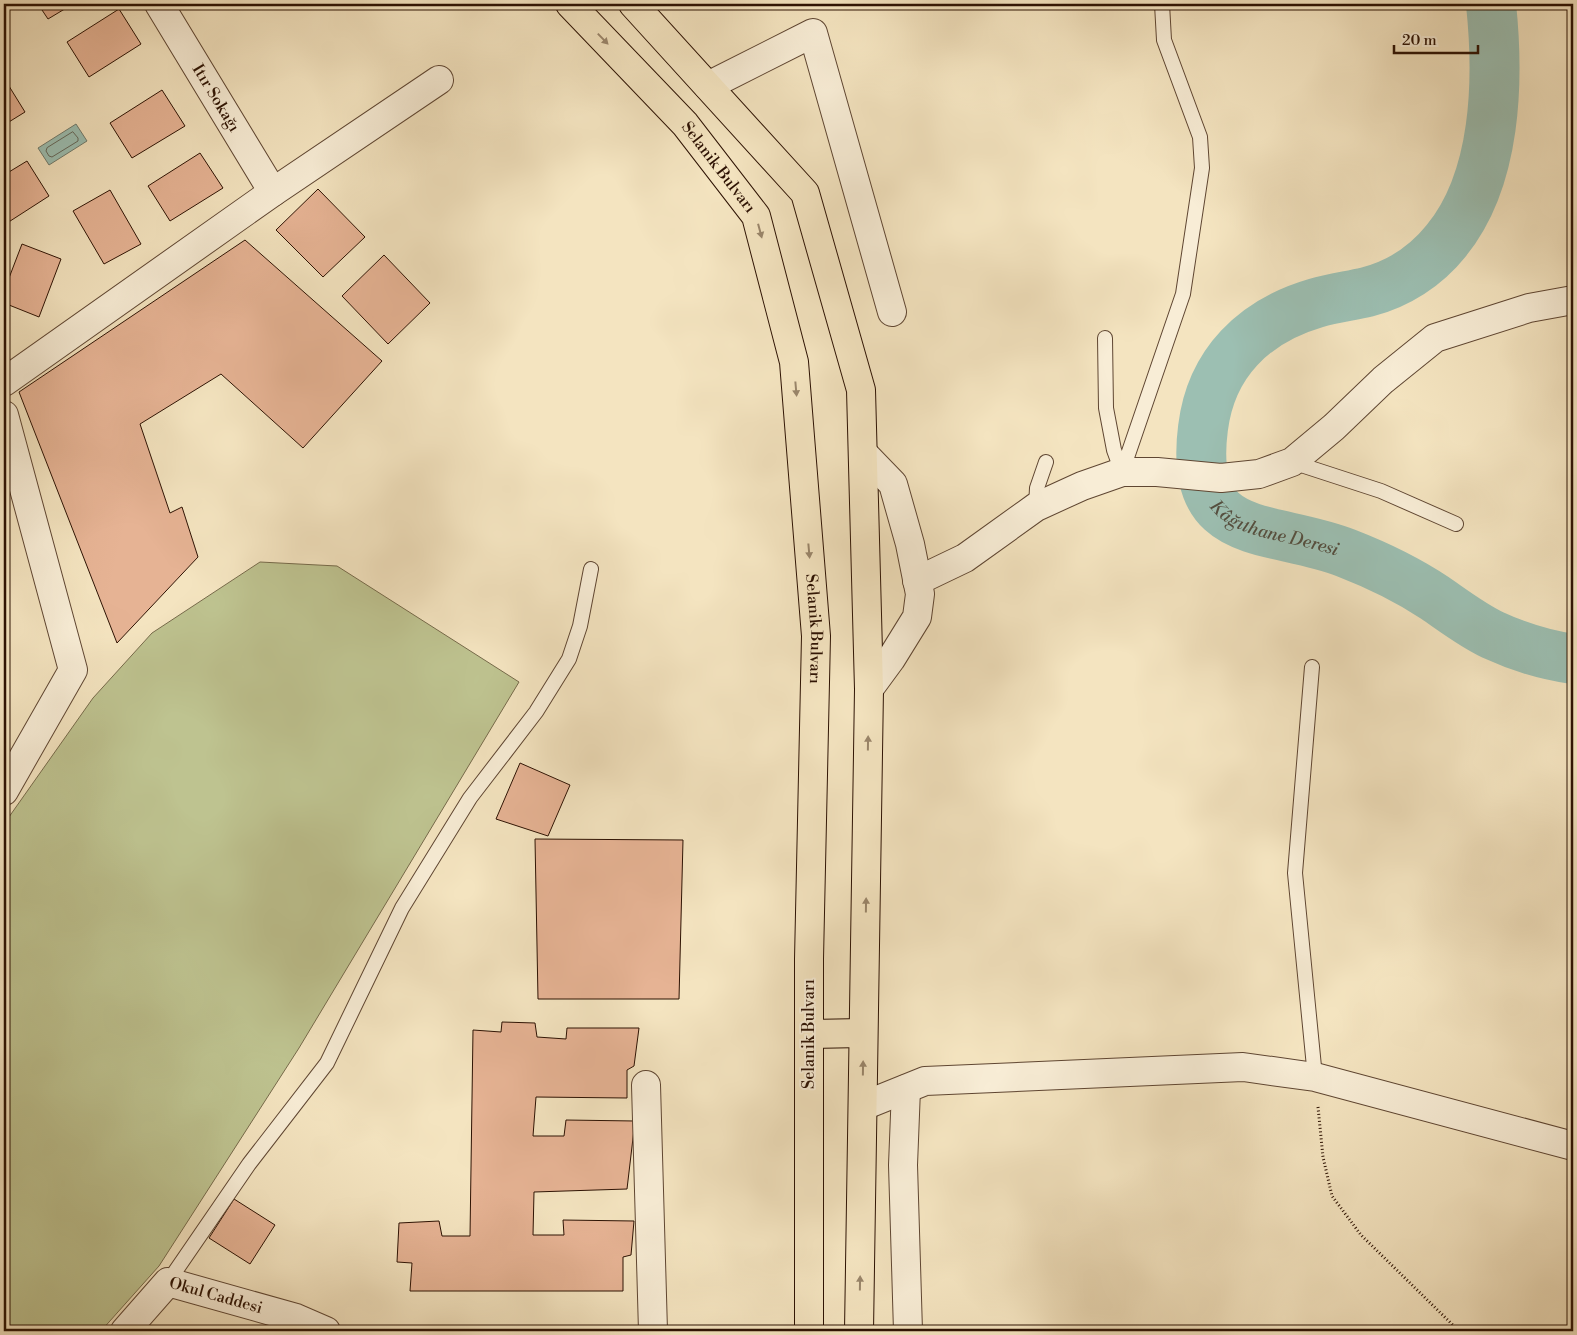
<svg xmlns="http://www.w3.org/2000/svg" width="1577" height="1335" viewBox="0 0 1577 1335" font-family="'Libre Bodoni',serif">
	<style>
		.green { fill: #bec390; stroke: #766a4a }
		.water { fill: #9cbfb2; stroke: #707a6c }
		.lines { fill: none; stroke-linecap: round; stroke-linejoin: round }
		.shore { stroke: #64685a; stroke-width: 1 }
		.river { stroke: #9cbfb2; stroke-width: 50 }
		.building { fill: #e6b394; stroke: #2d1203 }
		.lane-casing { stroke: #5f4632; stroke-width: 16 }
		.street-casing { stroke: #5f4632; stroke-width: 30 }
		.primary-casing { stroke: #2d1203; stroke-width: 30 }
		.path { stroke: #2d1203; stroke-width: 3; stroke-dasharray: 1 2.5; stroke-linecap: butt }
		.lane { stroke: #f8edd6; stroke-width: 14 }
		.street { stroke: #f8edd6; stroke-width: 28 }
		.primary { stroke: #f4e4c0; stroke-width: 28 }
		.oneway { fill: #9a866b }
		.labels { text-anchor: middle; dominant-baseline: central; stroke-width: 4; stroke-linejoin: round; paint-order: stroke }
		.street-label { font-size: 16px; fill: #2d1203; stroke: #f8edd6 }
		.water-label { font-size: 18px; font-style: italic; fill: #544f40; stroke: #f8edd6 }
	</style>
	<rect width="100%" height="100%" fill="#f4e4c0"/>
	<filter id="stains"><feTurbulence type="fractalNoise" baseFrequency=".004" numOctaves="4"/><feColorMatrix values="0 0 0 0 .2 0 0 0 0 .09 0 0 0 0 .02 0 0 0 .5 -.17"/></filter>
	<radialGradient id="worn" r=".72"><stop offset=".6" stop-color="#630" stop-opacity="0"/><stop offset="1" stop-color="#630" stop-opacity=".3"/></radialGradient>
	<!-- green -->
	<polygon class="green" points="260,562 337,566 519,682 299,1048 159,1266 101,1331 4,1331 4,824 93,698 152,633"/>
	<!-- water -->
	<polygon class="water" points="76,124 87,141 49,165 38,148"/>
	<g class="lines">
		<!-- shore -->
		<polygon class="shore" points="73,132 78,138 78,141 52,157 49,156 46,151 47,148"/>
		<!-- river -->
		<path class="river" id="s1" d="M 1491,4 C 1499,80 1497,179 1446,241 C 1426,266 1398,284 1367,292 C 1350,296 1333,298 1316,303 C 1254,321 1211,363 1203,428 C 1188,545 1269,523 1346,553 C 1377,565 1408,580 1435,598 C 1454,611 1472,625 1493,635 C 1519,647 1545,655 1573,659"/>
	</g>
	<!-- building -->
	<g class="building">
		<polygon points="38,4 73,4 48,19"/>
		<polygon points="119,9 141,44 89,77 67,42"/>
		<polygon points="4,78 25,112 4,125"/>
		<polygon points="162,90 185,126 132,158 110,123"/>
		<polygon points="200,153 223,188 170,221 148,186"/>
		<polygon points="27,161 49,196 4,225 4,175"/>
		<polygon points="318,189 365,237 323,277 276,230"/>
		<polygon points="110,190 141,244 104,264 73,211"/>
		<polygon points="245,240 382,361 303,448 221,374 140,424 170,513 182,507 198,557 117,643 19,392"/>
		<polygon points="22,244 61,259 39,317 4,303 4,291"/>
		<polygon points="384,255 430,303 388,344 342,296"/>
		<polygon points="520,763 570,785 548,836 496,819"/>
		<polygon points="535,839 683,840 679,999 538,999"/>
		<polygon points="502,1022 535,1023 537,1037 566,1039 567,1028 639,1028 634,1066 627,1070 627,1098 536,1097 533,1136 564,1136 566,1120 635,1121 627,1189 534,1192 533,1235 564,1235 563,1220 634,1221 631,1255 623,1257 623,1291 410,1291 412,1263 397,1262 399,1223 439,1221 442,1236 470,1236 473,1030 501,1032"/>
		<polygon points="234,1199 275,1225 250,1264 209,1238"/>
	</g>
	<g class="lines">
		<defs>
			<g id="lane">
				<polyline points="1105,338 1106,408 1114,450 1122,472"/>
				<polyline points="1292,462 1381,491 1456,524"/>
				<polyline points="1122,472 1183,294 1202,168 1200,137 1164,40 1162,4"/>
				<polyline points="1036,507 1037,488 1046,462"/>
				<polyline points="1312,667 1295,873 1315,1077"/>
				<polyline points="168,1282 249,1164 327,1063 402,908 470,798 536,712 569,659 580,626 591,569"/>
			</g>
			<g id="street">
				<path id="s2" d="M 159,4 L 273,192"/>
				<polyline points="708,86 813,33 892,312"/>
				<polyline points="4,382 273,192 439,80"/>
				<polyline points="4,415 73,670 4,791"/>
				<polyline points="863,453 893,484 910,544 920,594 917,617 891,659 869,689"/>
				<polyline points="917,581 965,558 1036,507 1082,486 1122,472 1157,472 1221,478 1259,474 1292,462 1334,427 1383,380 1435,338 1529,308 1573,300"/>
				<polyline points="646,1085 653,1331"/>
				<polyline points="906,1089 903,1165 908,1331"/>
				<polyline points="863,1106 925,1081 1243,1067 1315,1077 1573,1146"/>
				<path id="s3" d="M 125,1331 L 168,1282 L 296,1318 L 326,1331"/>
			</g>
			<g id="primary">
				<path id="s4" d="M 570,4 L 685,124 L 756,216 L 794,362 L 816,636 L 809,959 L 809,1331"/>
				<polyline points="633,4 805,193 861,390 869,689 859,1331"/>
				<polyline points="810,1034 863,1033"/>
			</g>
		</defs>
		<!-- lane casing -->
		<use href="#lane" class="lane-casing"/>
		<!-- street casing -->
		<use href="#street" class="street-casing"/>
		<!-- primary casing -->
		<use href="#primary" class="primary-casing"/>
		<!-- path -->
		<polyline class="path" points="1318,1107 1323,1157 1332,1196 1361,1235 1459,1331"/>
		<!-- lane -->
		<use href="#lane" class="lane"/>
		<!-- street -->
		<use href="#street" class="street"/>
		<!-- primary -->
		<use href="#primary" class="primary"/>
	</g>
	<!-- one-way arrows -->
	<defs><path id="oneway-solid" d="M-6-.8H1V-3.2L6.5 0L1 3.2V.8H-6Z" transform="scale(1.25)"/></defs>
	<g class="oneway">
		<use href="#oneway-solid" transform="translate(603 39) rotate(46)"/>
		<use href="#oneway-solid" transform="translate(760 231) rotate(75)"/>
		<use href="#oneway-solid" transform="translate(796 389) rotate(85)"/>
		<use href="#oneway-solid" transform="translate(809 551) rotate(85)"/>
		<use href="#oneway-solid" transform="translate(868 743) rotate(-89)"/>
		<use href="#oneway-solid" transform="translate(866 905) rotate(-89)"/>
		<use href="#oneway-solid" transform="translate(863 1068) rotate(-89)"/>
		<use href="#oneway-solid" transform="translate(860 1283) rotate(-89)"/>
	</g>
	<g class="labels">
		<!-- street labels -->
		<g class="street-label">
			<text stroke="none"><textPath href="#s2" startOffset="110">Itır Sokağı</textPath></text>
			<text stroke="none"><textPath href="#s4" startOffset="221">Selanik Bulvarı</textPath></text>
			<text stroke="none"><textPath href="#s4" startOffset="701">Selanik Bulvarı</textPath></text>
			<text transform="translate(809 1034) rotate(-90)">Selanik Bulvarı</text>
			<text stroke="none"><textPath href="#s3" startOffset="115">Okul Caddesi</textPath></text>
		</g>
		<!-- water labels -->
		<g class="water-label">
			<text stroke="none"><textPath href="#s1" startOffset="719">Kâğıthane Deresi</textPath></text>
		</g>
	</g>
	<!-- margin -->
	<rect width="1577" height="1335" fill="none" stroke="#f4e4c0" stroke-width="20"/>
	<rect x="5" y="5" width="1567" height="1325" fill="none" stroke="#2d1203" stroke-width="2.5"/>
	<rect x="10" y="10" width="1557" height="1315" fill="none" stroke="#2d1203"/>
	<!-- scale -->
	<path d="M1394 45v8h84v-8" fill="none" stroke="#2d1203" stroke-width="2.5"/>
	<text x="1402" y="45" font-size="15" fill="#2d1203" stroke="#f8edd6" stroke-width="4" paint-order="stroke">20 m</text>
	<rect width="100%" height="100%" filter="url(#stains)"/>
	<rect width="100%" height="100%" fill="url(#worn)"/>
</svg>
